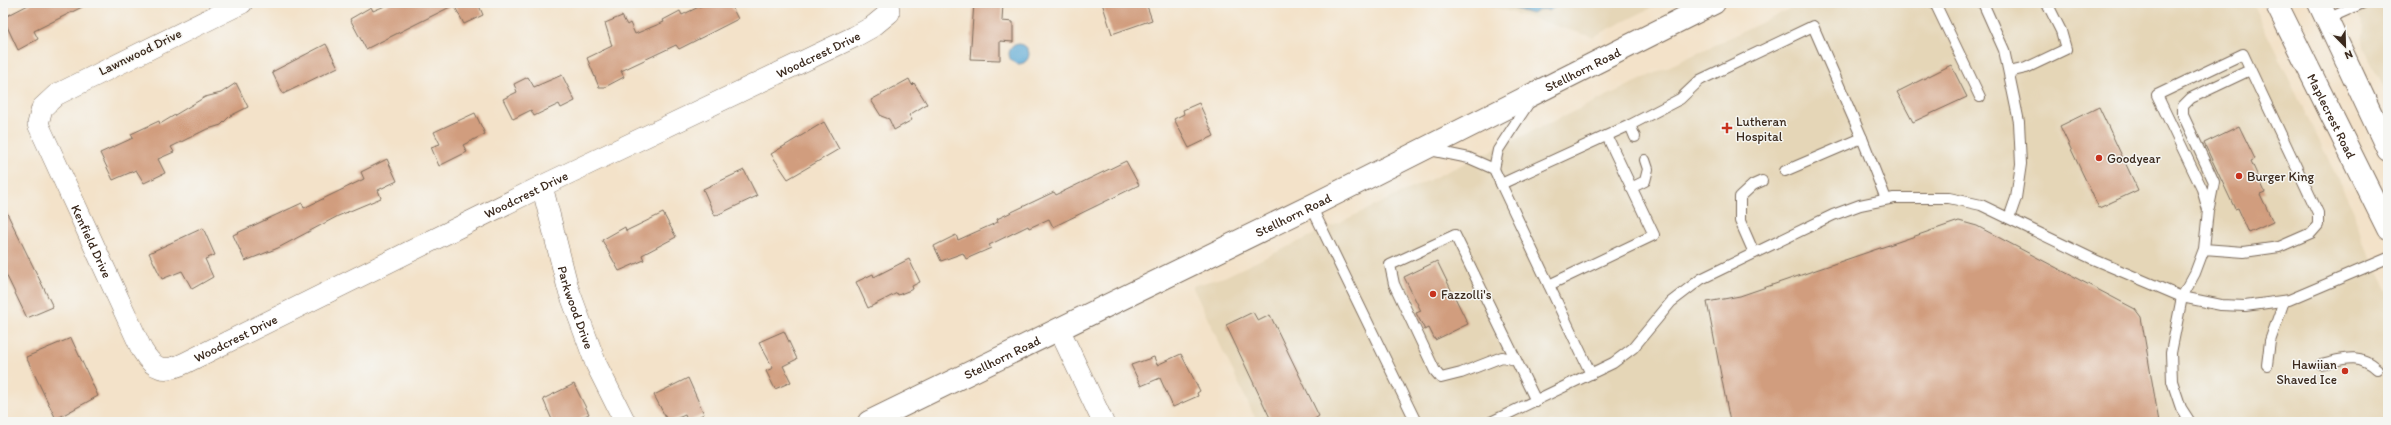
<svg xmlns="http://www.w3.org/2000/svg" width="2391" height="425" viewBox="0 0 2391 425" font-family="Itim,sans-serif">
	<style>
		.built { fill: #e5d6b7 }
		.water { fill: #5ba9d4; stroke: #4b6a79 }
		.building { fill: #d19d7e }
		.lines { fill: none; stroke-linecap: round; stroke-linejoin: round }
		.lane-casing { stroke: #7b6a5a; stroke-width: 12 }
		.street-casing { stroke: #7b6a5a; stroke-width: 22 }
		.secondary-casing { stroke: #7b6a5a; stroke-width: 24 }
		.primary-casing { stroke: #7b6a5a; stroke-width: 24 }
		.lane { stroke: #fff; stroke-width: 10 }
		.street { stroke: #fff; stroke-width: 21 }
		.secondary { stroke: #fff; stroke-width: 22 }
		.primary { stroke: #fff; stroke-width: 22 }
		.poi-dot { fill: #c8321e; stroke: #f6f6f2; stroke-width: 1.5 }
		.labels { text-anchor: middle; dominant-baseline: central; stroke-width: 3; stroke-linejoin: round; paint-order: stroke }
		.street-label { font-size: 13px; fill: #3b2a1e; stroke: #f6f6f2 }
		.poi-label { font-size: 13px; fill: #3b2a1e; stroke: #f6f6f2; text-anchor: start }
	</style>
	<rect width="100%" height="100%" fill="#f6f6f2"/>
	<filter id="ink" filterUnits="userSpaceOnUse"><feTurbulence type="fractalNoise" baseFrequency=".025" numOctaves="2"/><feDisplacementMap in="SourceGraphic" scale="8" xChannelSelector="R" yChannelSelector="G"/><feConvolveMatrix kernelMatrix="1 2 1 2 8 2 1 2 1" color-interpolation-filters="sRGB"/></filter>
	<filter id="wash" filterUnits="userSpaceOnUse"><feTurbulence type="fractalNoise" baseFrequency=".012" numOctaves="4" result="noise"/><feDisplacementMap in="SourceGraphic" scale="16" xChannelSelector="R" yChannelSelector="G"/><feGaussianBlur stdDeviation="0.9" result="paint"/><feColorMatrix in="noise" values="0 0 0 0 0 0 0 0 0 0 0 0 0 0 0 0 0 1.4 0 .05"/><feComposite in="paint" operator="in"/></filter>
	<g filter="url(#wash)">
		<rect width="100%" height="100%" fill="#f3e2c9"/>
		<!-- built -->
		<g class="built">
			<polygon points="1480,3 1661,3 1593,37"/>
			<polygon points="1803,3 2252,3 2354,212 2361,240 2388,291 2388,422 1257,422 1192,286 1224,277"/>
			<polygon points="2352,3 2388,3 2388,98 2362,44 2364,27"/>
		</g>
		<!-- water -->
		<g class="water">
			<polygon points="1496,3 1562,3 1550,10 1541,9 1532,14"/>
			<circle cx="1019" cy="54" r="10"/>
		</g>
		<g id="blocks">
			<!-- building -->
			<g class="building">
				<polygon points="32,3 90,3 34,31 38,39 18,50 3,18"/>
				<polygon points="392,3 478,3 483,15 464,24 454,5 366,49 350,19 371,7 373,11"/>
				<polygon points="707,3 730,3 738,19 679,49 676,45 621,71 624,77 605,87 599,87 587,58 612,46 605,23 622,16 627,25 630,23 635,34 664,22 663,20 680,11 682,15"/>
				<polygon points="974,3 1003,3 1002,21 1013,22 1013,42 1000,41 1000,60 970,59"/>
				<polygon points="1102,3 1146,3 1152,20 1112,34"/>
				<polygon points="326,44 338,67 283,94 272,72"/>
				<polygon points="1951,65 1967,97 1913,122 1897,92"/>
				<polygon points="562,75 575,101 561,108 559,104 534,116 531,110 513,119 503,99 517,92 514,84 528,77 534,87"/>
				<polygon points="909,79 912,85 914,83 927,104 909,115 912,120 894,130 889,119 881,116 871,100"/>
				<polygon points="236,83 248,107 230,116 221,125 205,130 171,147 174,152 158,159 165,173 144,183 136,170 113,180 100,153 133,138 131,134 159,121 160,124 205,97 221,93"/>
				<polygon points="1199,103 1214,136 1189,148 1174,119 1184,114 1183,110"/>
				<polygon points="2099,107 2138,190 2099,208 2060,126"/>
				<polygon points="475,113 485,134 463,145 467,152 439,166 431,147 440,144 434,132"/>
				<polygon points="824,122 839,149 788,179 771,154"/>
				<polygon points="2239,126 2255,159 2251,161 2265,192 2260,194 2273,222 2249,233 2238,208 2235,209 2204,143"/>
				<polygon points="387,159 397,181 378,190 381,198 338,216 278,248 245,261 233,235 302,203 304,208 364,179 361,172"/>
				<polygon points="1126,161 1139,185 1053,227 1049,219 1029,228 1028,226 989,245 991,248 966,259 963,253 941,261 934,246 956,235 958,240 998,222 997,219 1054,192 1056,195"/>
				<polygon points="744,170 757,196 715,216 703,189"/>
				<polygon points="3,205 53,307 27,318 3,268"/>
				<polygon points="663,213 676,237 642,255 644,260 619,271 602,240 625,227 626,231"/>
				<polygon points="1959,221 1977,226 2135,309 2141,317 2159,422 1730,422 1707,302 1740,296"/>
				<polygon points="203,228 215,255 205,259 213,277 192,289 182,271 162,279 149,253"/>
				<polygon points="909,259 920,282 912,286 913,289 898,295 897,293 868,308 856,282 873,274 874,277"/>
				<polygon points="1437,261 1468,324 1435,340 1429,328 1425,330 1416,313 1421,311 1404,277"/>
				<polygon points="1253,312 1258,321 1270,315 1319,416 1310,422 1272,422 1226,325"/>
				<polygon points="784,331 797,359 783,366 791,382 775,389 766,371 773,368 759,342"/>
				<polygon points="71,338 98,396 56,419 26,357"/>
				<polygon points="1181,354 1200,391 1197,393 1198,396 1173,407 1160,378 1141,386 1131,365 1154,357 1157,365"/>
				<polygon points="688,378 704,414 688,422 685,415 668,422 654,395"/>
				<polygon points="574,384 589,414 580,418 581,422 553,422 543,399"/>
			</g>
		</g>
	</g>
	<g filter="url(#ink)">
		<use href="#blocks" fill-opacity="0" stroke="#7b6a5a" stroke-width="1"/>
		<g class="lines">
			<defs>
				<g id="lane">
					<polyline points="1935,3 1980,97"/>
					<polyline points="1983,3 2004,50 2019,122 2021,164 2016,198 2009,218"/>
					<polyline points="2327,19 2363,3"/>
					<polyline points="2009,72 2026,68 2066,49 2061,31 2047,3"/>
					<polyline points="1630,125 1635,137"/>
					<polyline points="1430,150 1469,158 1494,169 1501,184"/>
					<polyline points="1494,169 1498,150 1530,101"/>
					<polyline points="1785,171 1862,138"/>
					<polyline points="1631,188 1645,181 1648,169 1645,160"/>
					<polyline points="1311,206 1416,422"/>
					<polyline points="2209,207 2214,182 2183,115 2183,106 2191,98 2250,70"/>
					<polyline points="1754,253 1740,221 1740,197 1753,185 1762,181"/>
					<polyline points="1549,285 1654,235 1607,136"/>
					<polyline points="1516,360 1502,357 1461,373 1441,378 1435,371 1394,284 1390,265 1455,235 1536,401"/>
					<path d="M 2321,364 C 2344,359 2358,352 2377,369"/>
					<polyline points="2267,365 2270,341 2284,301"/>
					<polyline points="1591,374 1501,184 1630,125 1680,99 1700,80 1813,26 1862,138 1886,199"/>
					<polyline points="1491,422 1613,363 1633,348 1671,302 1701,279 1833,215 1860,205 1894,198 1949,198 1981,205 2095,260 2182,297 2221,305 2245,306 2289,300 2388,258"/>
					<polyline points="2190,422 2181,408 2172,381 2171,353 2182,297 2195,273 2204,249 2208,210 2202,189 2157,95 2243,54 2318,213 2318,225 2311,233 2279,247 2244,252 2204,249"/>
				</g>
				<g id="street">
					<path id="s1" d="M 242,3 L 56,95 L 42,108 L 38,124 L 142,350 C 154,370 164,373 185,363 L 542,186 L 854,37 L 872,27 L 889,13 L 888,3"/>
					<path id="s2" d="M 542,186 L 568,288 L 596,364 L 625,422"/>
					<polyline points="1059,329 1103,422"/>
				</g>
				<g id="secondary">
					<path id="s3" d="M 869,422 L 1311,206 L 1714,3"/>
				</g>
				<g id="primary">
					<path id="s4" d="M 2276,3 L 2388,229"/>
					<polyline points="2319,3 2388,150"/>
				</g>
			</defs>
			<!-- lane casing -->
			<use href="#lane" class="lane-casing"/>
			<!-- street casing -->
			<use href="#street" class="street-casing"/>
			<!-- secondary casing -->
			<use href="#secondary" class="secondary-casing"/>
			<!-- primary casing -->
			<use href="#primary" class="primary-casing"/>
			<!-- lane -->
			<use href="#lane" class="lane"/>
			<!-- street -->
			<use href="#street" class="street"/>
			<!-- secondary -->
			<use href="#secondary" class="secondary"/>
			<!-- primary -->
			<use href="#primary" class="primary"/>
		</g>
	</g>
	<!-- markers -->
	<g class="poi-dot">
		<path d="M1725 122h4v4h4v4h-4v4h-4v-4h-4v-4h4z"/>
		<circle cx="2099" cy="158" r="4"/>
		<circle cx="2239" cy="176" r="4"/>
		<circle cx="1433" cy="294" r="4"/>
		<circle cx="2345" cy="371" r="4"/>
	</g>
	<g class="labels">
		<!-- street labels -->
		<g class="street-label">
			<text transform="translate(140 52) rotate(-26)">Lawnwood Drive</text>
			<text stroke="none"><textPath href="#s1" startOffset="1248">Woodcrest Drive</textPath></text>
			<text stroke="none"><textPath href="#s3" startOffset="796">Stellhorn Road</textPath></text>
			<text stroke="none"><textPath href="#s4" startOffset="126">Maplecrest Road</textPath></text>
			<text stroke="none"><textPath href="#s1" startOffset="924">Woodcrest Drive</textPath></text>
			<text stroke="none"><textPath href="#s3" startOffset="472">Stellhorn Road</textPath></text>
			<text stroke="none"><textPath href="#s1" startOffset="372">Kenfield Drive</textPath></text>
			<text stroke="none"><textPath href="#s2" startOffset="126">Parkwood Drive</textPath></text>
			<text stroke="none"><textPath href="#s1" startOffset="600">Woodcrest Drive</textPath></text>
			<text stroke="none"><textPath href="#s3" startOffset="148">Stellhorn Road</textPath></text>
		</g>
		<!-- poi labels -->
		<g class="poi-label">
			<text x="1736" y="121">Lutheran<tspan x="1736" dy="15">Hospital</tspan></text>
			<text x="2107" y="158">Goodyear</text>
			<text x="2247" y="176">Burger King</text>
			<text x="1441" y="294">Fazzolli's</text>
			<text x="2337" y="364" text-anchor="end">Hawiian<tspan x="2337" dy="15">Shaved Ice</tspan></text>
		</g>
	</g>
	<!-- margin -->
	<rect width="2391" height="425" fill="none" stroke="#f6f6f2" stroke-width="16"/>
	<!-- north arrow -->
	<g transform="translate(2345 46) rotate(157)" stroke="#f6f6f2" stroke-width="3" paint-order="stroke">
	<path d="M0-3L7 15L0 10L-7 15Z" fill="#3b2a1e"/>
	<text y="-6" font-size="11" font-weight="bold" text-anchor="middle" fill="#3b2a1e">N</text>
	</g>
</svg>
